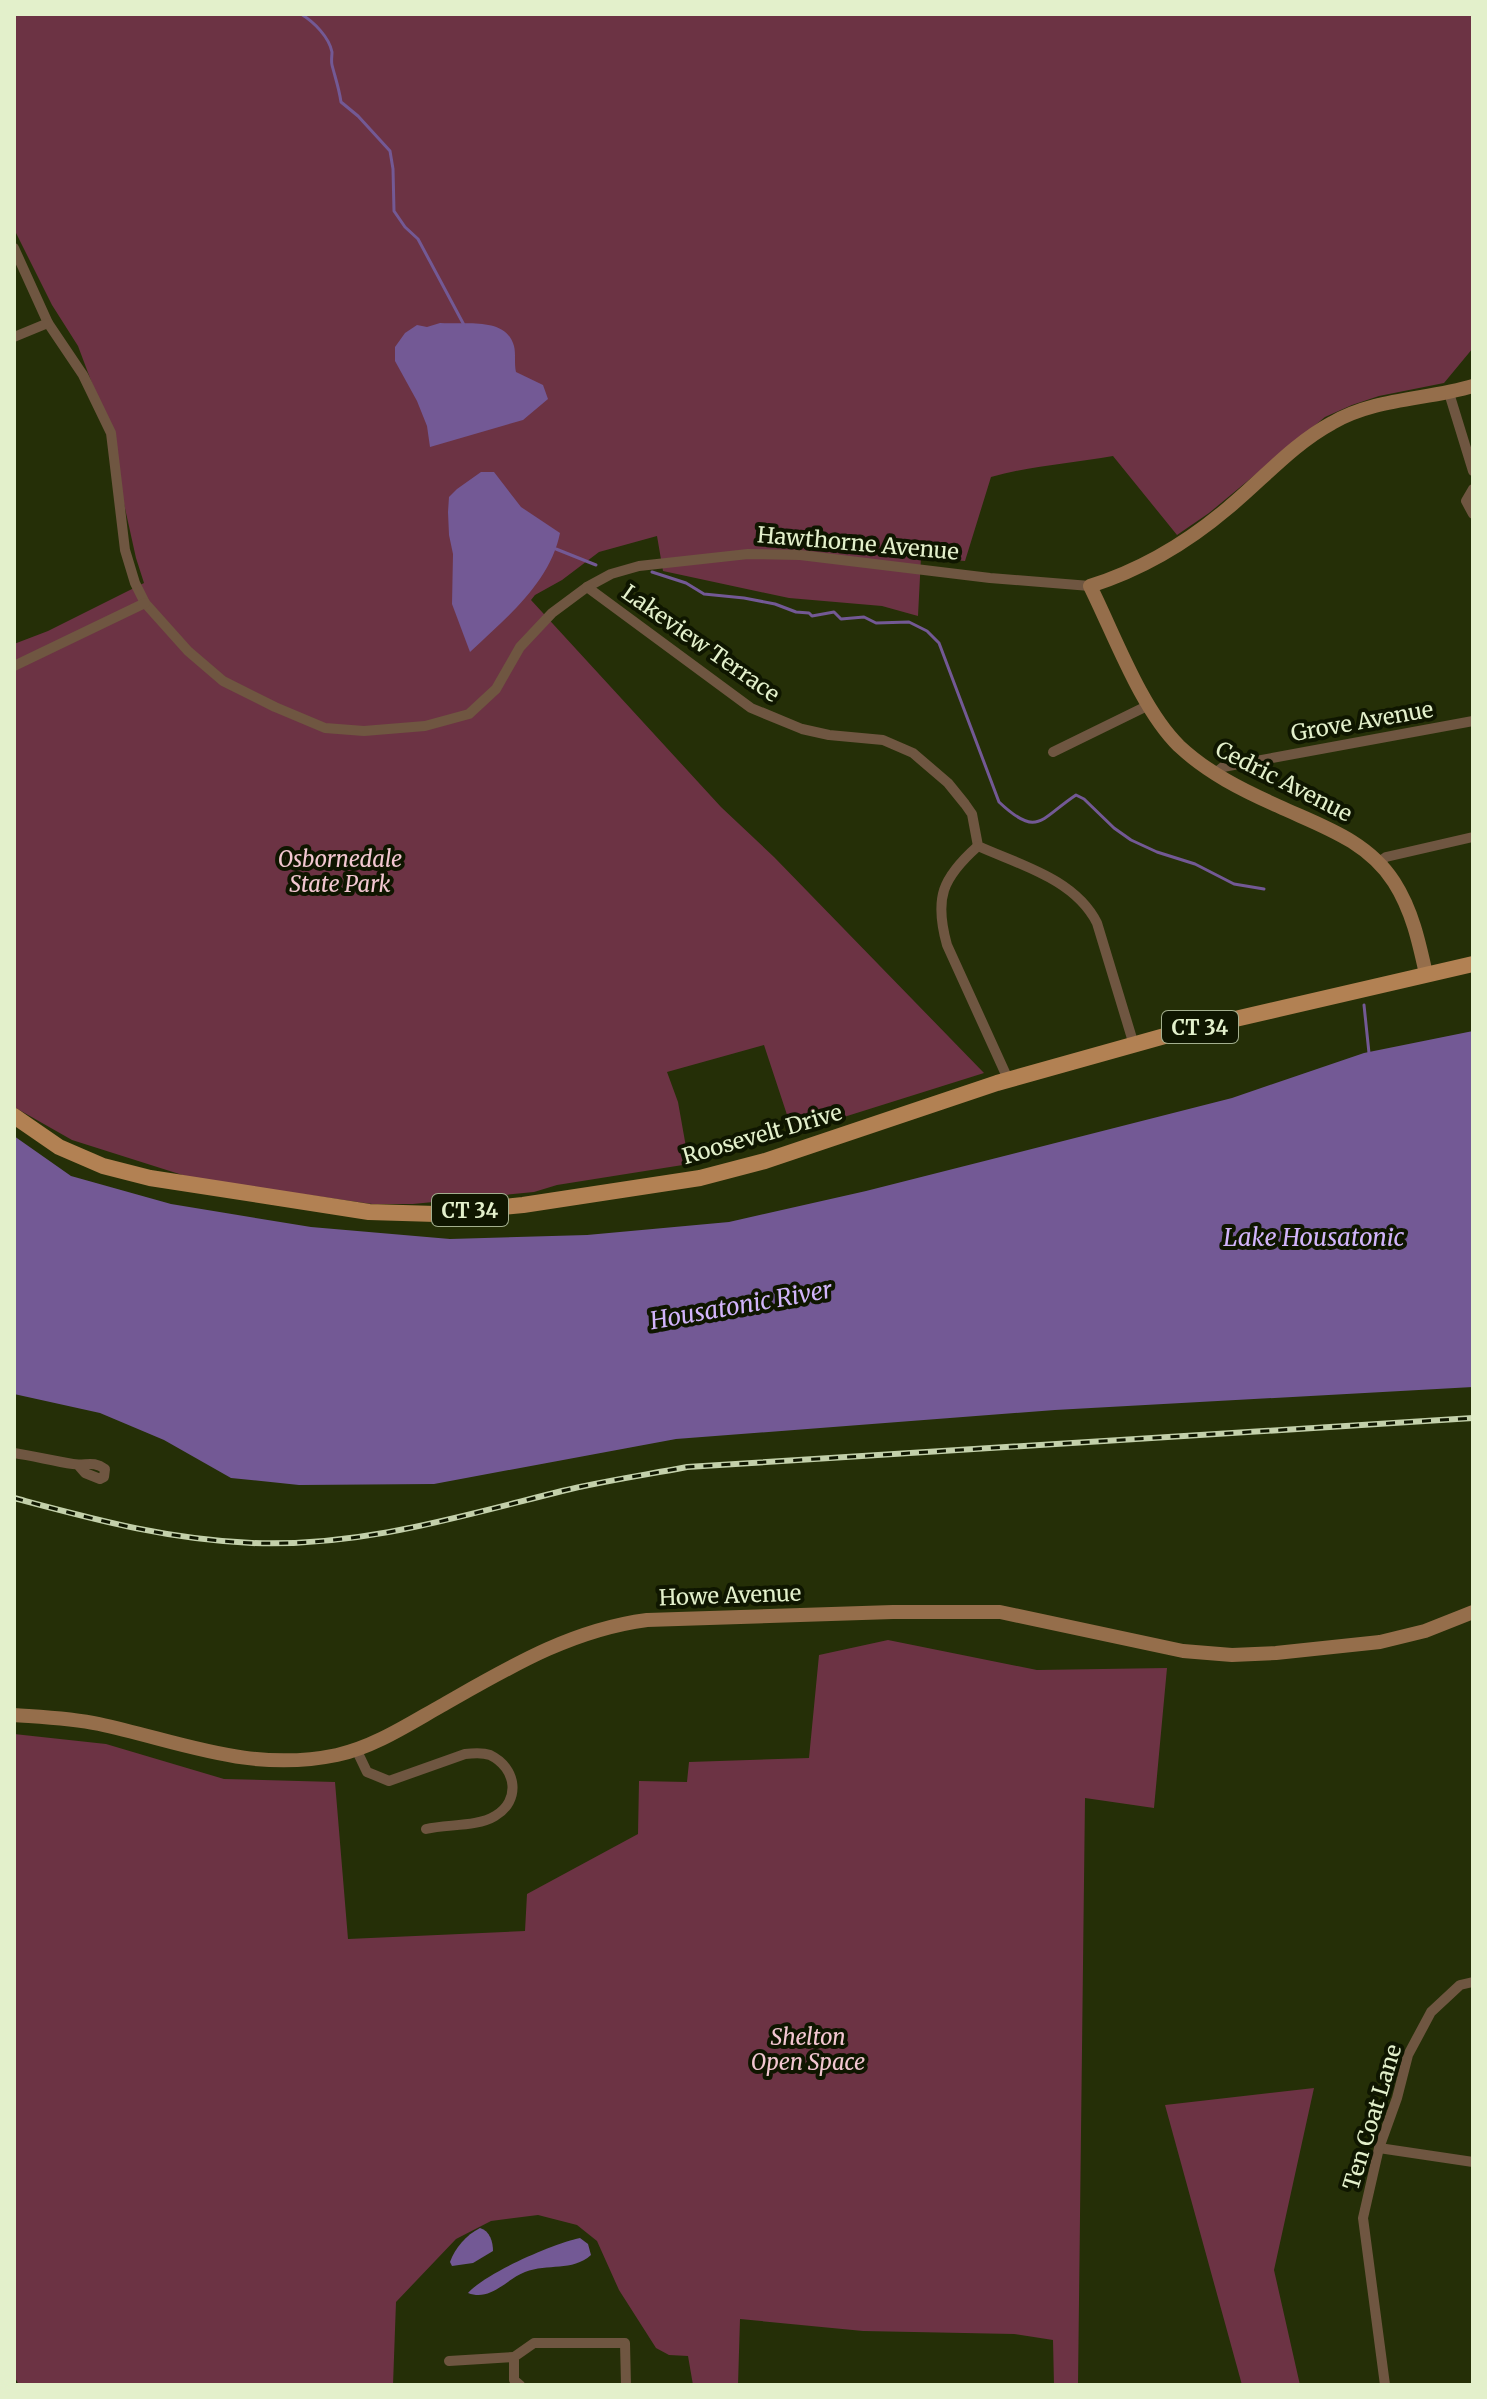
<svg xmlns="http://www.w3.org/2000/svg" width="1487" height="2399" viewBox="0 0 1487 2399" font-family="Merriweather,serif">
	<style>
		.green { fill: #6c3344 }
		.water { fill: #735995 }
		.lines { fill: none; stroke-linecap: round; stroke-linejoin: round }
		.stream { stroke: #735995; stroke-width: 3 }
		.street { stroke: #6f5641; stroke-width: 10 }
		.secondary { stroke: #956e4b; stroke-width: 14 }
		.primary { stroke: #b28153; stroke-width: 16 }
		.rail-casing { stroke: #c3d0aa; stroke-width: 6 }
		.rail { stroke: #0f1600; stroke-width: 3; stroke-dasharray: 9; stroke-linecap: butt }
		.labels { text-anchor: middle; dominant-baseline: central; stroke-width: 8; stroke-linejoin: round; paint-order: stroke }
		.shield { fill: #0f1600; stroke: #a3af8e; stroke-width: 2 }
		.shield-label { font-size: 20px; font-weight: bold; fill: #e3f0cb }
		.street-label { font-size: 22px; fill: #e3f0cb; stroke: #0f1600 }
		.park-label { font-size: 22px; font-style: italic; fill: #f3c7d1; stroke: #0f1600 }
		.water-label { font-size: 24px; font-style: italic; fill: #d2b5fb; stroke: #0f1600 }
	</style>
	<rect width="100%" height="100%" fill="#252f07"/>
	<!-- green -->
	<g class="green">
		<path d="M 14,14 L 1473,14 L 1473,348 L 1444,383 L 1379,396 L 1352,405 L 1325,417 L 1209,513 L 1177,535 L 1113,456 C 1073,463 1030,466 991,477 L 965,561 L 921,557 L 918,616 L 882,606 L 789,598 L 663,571 L 657,536 L 599,552 L 562,580 L 535,595 L 531,600 L 721,807 L 774,857 L 984,1073 L 793,1133 L 764,1045 L 667,1072 L 678,1102 L 689,1164 L 557,1185 L 534,1192 L 413,1204 L 372,1204 L 195,1179 L 72,1140 L 14,1107 L 14,644 L 48,631 L 144,583 L 136,558 L 105,418 L 78,346 L 52,305 L 14,229 Z"/>
		<polygon points="888,1640 1037,1670 1167,1668 1154,1808 1085,1798 1078,2385 1054,2385 1053,2340 1014,2334 863,2331 740,2319 738,2385 693,2385 688,2356 669,2355 656,2348 619,2290 597,2241 577,2225 538,2215 491,2221 456,2239 396,2302 393,2385 19,2385 14,2376 14,1734 106,1744 224,1779 335,1782 348,1939 525,1931 527,1894 638,1834 639,1781 687,1782 689,1762 809,1758 819,1655"/>
		<polygon points="1314,2088 1274,2270 1300,2385 1242,2385 1165,2105"/>
	</g>
	<!-- water -->
	<g class="water">
		<path d="M 440,323 C 464,325 506,316 514,346 C 516,354 514,364 516,372 L 543,385 L 548,399 L 523,420 L 430,447 L 427,426 L 417,401 L 395,361 L 395,347 L 405,333 L 417,325 L 427,327 Z"/>
		<path d="M 481,472 L 494,472 L 521,507 L 560,533 C 550,583 505,619 470,652 L 452,604 L 453,554 L 449,535 L 448,512 L 449,497 L 457,489 Z"/>
		<polygon points="1473,1031 1473,1387 1055,1410 676,1439 434,1484 299,1485 231,1478 164,1440 100,1413 14,1394 14,1136 71,1176 171,1204 311,1227 450,1239 587,1235 729,1222 866,1191 1232,1098 1364,1053"/>
		<path d="M 480,2228 C 490,2231 493,2242 493,2251 L 473,2263 L 452,2266 L 450,2262 C 455,2248 466,2235 480,2228 Z"/>
		<path d="M 580,2238 L 588,2244 L 591,2255 C 572,2272 548,2263 525,2272 C 506,2279 491,2302 468,2293 C 486,2273 552,2244 580,2238 Z"/>
	</g>
	<g class="lines">
		<!-- stream -->
		<g class="stream">
			<path d="M 301,14 C 314,22 329,37 332,52 C 332,56 331,61 332,65 C 335,77 339,88 341,102 L 358,116 L 390,151 L 393,169 L 394,211 L 405,227 L 418,239 L 464,325"/>
			<polyline points="556,549 596,565"/>
			<path d="M 652,572 L 686,583 L 704,594 L 744,598 L 775,604 L 796,612 L 809,613 L 812,616 L 834,612 L 841,619 L 864,617 L 876,623 L 909,622 L 927,631 L 939,643 L 999,802 C 1038,839 1041,818 1076,795 L 1084,799 L 1114,828 L 1131,840 L 1157,852 L 1195,864 L 1234,884 L 1264,889"/>
			<polyline points="1364,1005 1369,1053"/>
		</g>
		<!-- street -->
		<g class="street">
			<polyline points="14,248 48,323 83,375 111,433 125,550 135,583 145,603 188,651 223,681 275,707 325,728 364,731 425,726 469,714 496,689 520,647 552,613 587,587 611,574 639,566 748,554 800,555 990,578 1090,586"/>
			<polyline points="14,337 48,323"/>
			<polyline points="1449,393 1473,471"/>
			<polyline points="1473,489 1466,501 1473,514"/>
			<path d="M 587,587 L 751,708 L 802,729 L 829,735 L 883,740 L 913,753 L 948,783 L 965,804 L 972,814 L 978,846 C 1020,865 1075,879 1097,923 L 1134,1045"/>
			<polyline points="14,666 145,603"/>
			<polyline points="1053,752 1149,705"/>
			<polyline points="1214,774 1223,767 1473,721"/>
			<path d="M 978,846 C 942,878 934,898 947,945 L 1008,1079"/>
			<polyline points="1379,862 1386,857 1473,837"/>
			<path d="M 14,1453 C 34,1456 53,1461 73,1464 C 86,1466 93,1460 105,1469 L 104,1477 L 100,1479 L 85,1473 L 78,1465"/>
			<path d="M 356,1749 L 367,1772 L 389,1781 L 465,1754 C 473,1753 482,1752 490,1755 C 517,1768 521,1801 495,1816 C 477,1827 447,1824 426,1829"/>
			<polyline points="1379,2148 1473,2162"/>
			<polyline points="449,2361 514,2357"/>
			<polyline points="520,2385 514,2380 514,2357 534,2343 625,2343 626,2385"/>
			<polyline points="1385,2385 1363,2218 1379,2148 1397,2098 1408,2055 1431,2012 1460,1985 1473,1982"/>
		</g>
		<!-- secondary -->
		<g class="secondary">
			<path d="M 1426,974 C 1419,942 1412,910 1394,882 C 1367,840 1321,826 1278,806 C 1242,790 1208,773 1179,746 C 1141,709 1114,634 1090,586 C 1141,570 1188,542 1228,508 C 1262,480 1293,444 1332,423 C 1375,398 1426,400 1473,386"/>
			<path d="M 14,1715 C 42,1717 71,1718 99,1724 C 182,1742 250,1773 337,1755 C 374,1747 409,1724 441,1706 C 508,1668 570,1630 647,1620 L 893,1612 L 1000,1612 L 1183,1651 L 1232,1655 L 1276,1653 L 1380,1642 L 1425,1631 L 1473,1612"/>
		</g>
		<!-- primary -->
		<polyline class="primary" points="14,1116 59,1147 103,1166 150,1178 369,1212 436,1214 523,1205 700,1178 765,1161 997,1083 1179,1032 1473,964"/>
		<defs>
			<path id="rail" d="M 14,1498 C 97,1520 165,1539 252,1543 C 360,1547 458,1517 562,1491 C 603,1481 645,1475 687,1467 L 1473,1418"/>
		</defs>
		<!-- rail casing -->
		<use href="#rail" class="rail-casing"/>
		<!-- rail -->
		<use href="#rail" class="rail"/>
	</g>
	<g class="labels">
		<!-- shield labels -->
		<g class="shield">
			<rect x="1162" y="1011" width="76" height="32" rx="6"/>
			<rect x="432" y="1194" width="76" height="32" rx="6"/>
		</g>
		<g class="shield-label">
			<text x="1200" y="1027">CT 34</text>
			<text x="470" y="1210">CT 34</text>
		</g>
		<!-- street labels -->
		<g class="street-label">
			<text transform="translate(858 543) rotate(5)">Hawthorne Avenue</text>
			<text transform="translate(701 643) rotate(35)">Lakeview Terrace</text>
			<text transform="translate(1362 721) rotate(-10)">Grove Avenue</text>
			<text transform="translate(1284 781) rotate(27)">Cedric Avenue</text>
			<text transform="translate(762 1134) rotate(-16)">Roosevelt Drive</text>
			<text transform="translate(730 1595) rotate(-2)">Howe Avenue</text>
			<text transform="translate(1372 2117) rotate(-73)">Ten Coat Lane</text>
		</g>
		<!-- park labels -->
		<g class="park-label">
			<text x="340" y="859">Osbornedale<tspan x="340" dy="25">State Park</tspan></text>
			<text x="808" y="2037">Shelton<tspan x="808" dy="25">Open Space</tspan></text>
		</g>
		<!-- water labels -->
		<g class="water-label">
			<text x="1314" y="1237">Lake Housatonic</text>
			<text transform="translate(741 1305) rotate(-10)">Housatonic River</text>
		</g>
	</g>
	<!-- border -->
	<rect width="1487" height="2399" fill="none" stroke="#e3f0cb" stroke-width="32"/>
</svg>
